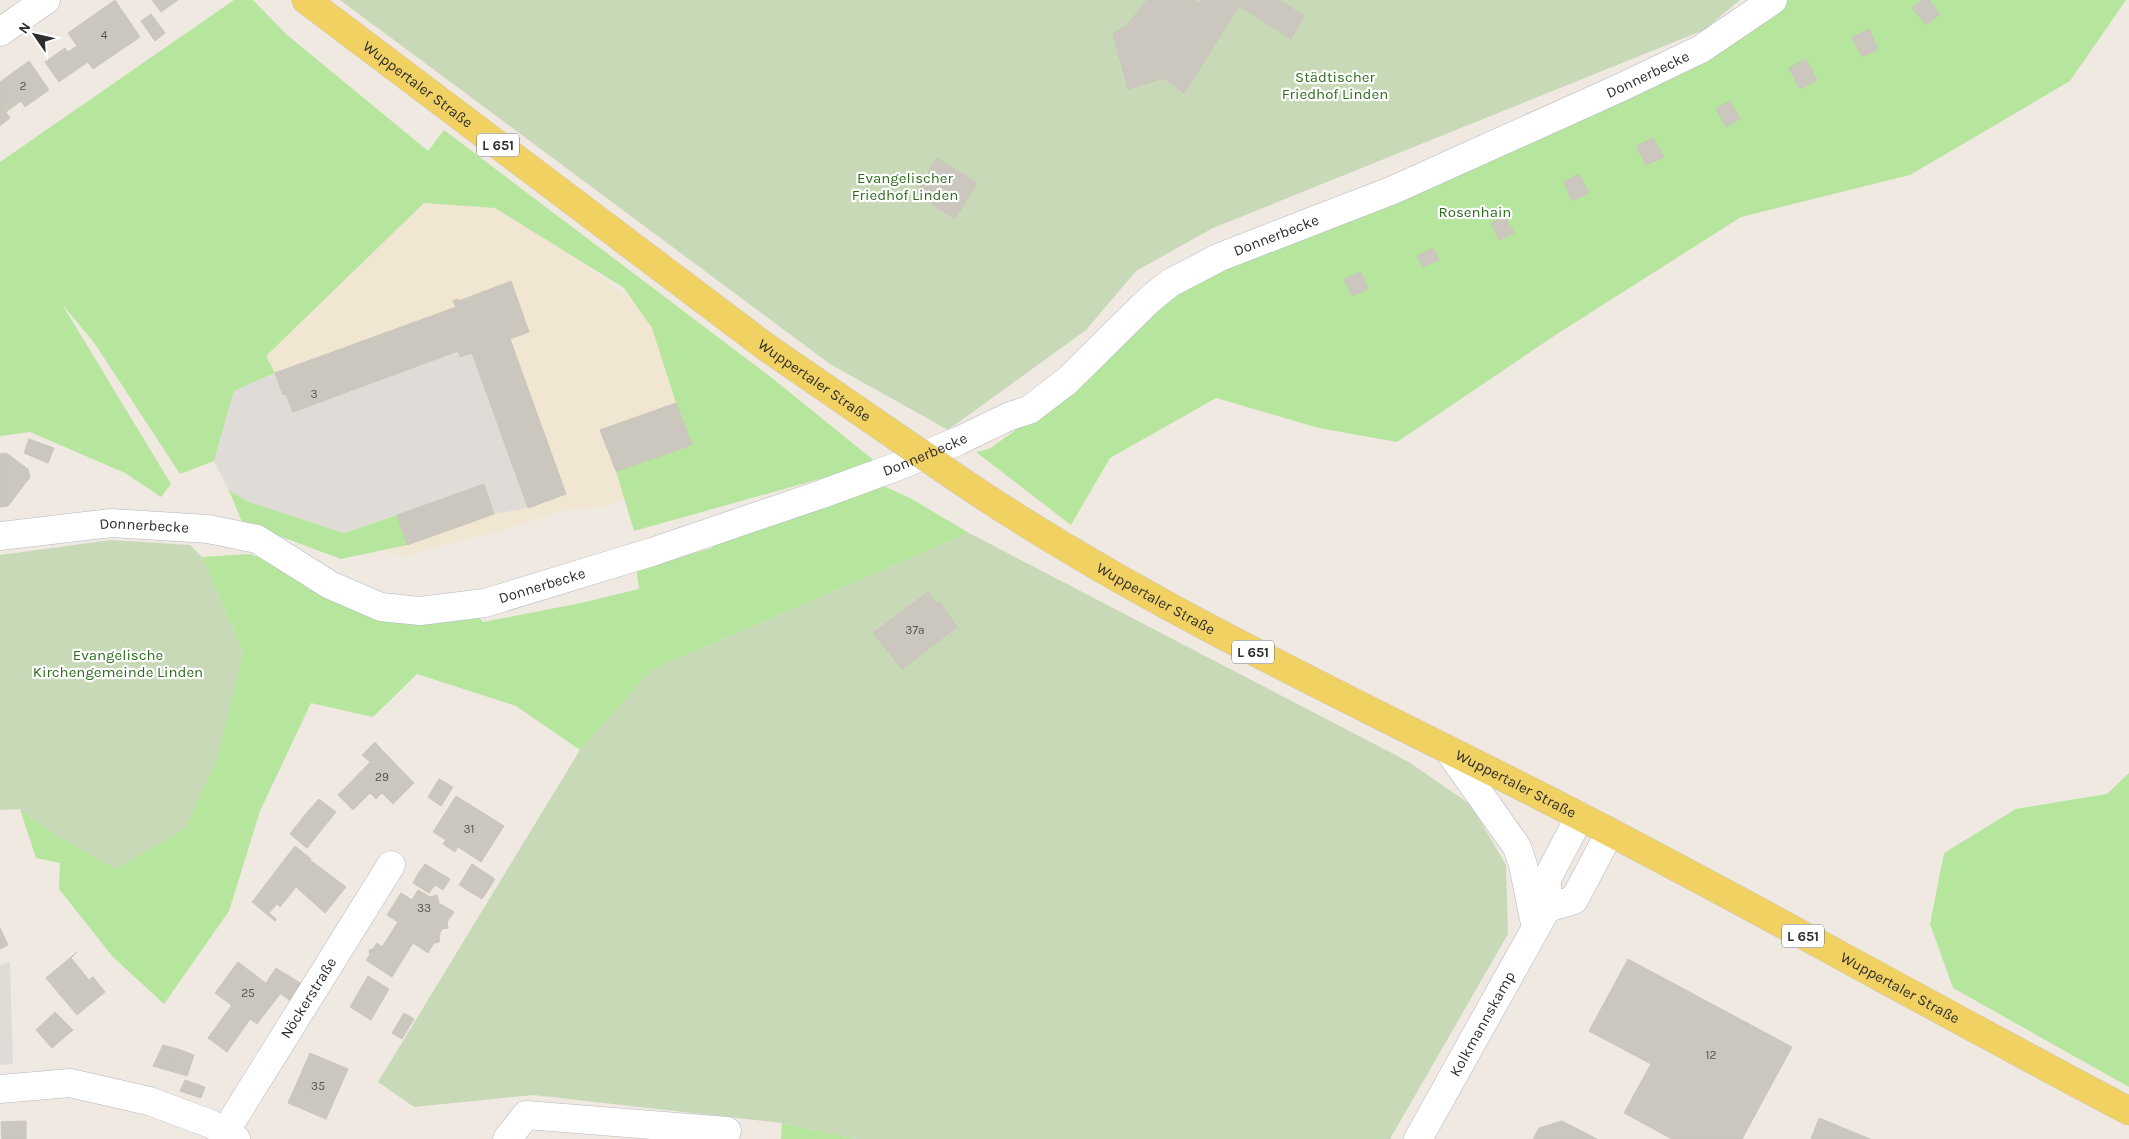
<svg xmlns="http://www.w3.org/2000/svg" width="2129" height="1139" viewBox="0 0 2129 1139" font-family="Karla,sans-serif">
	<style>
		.education { fill: #f0e6d1 }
		.green { fill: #b6e59e }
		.cemetery { fill: #c8d9b8 }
		.plaza { fill: #dfdcd8 }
		.building { fill: #cbc7bf; stroke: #cbc5ba }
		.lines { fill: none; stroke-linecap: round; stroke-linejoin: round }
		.minor-casing { stroke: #b4b7c1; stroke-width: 29 }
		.major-casing { stroke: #c9c9c9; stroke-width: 29 }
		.minor { stroke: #fff; stroke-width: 28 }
		.major { stroke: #f2d163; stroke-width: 28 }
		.major-bridge-casing { stroke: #c9c9c9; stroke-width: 29; stroke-linecap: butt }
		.major-bridge { stroke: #f2d163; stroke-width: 28 }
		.labels { text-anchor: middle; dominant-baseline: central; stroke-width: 4.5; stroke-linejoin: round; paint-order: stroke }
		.number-label { font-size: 12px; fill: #555452 }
		.shield { fill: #fff; stroke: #6d6d6d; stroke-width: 1 }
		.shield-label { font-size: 14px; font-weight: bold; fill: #2e2e2e }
		.street-label { font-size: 15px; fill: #2e2e2e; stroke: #fff }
		.park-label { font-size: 15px; fill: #2c6e1b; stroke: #fff }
	</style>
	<rect width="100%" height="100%" fill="#efe9e1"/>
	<!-- education -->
	<polygon class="education" points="428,151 780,407 756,452 605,506 565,510 507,529 403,556 235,505 214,461 196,402"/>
	<!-- green -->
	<g class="green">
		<polygon points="234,0 253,0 286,34 428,151 444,130 772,378 877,463 634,531 616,471 692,445 676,403 652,328 624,288 495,208 424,203 266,356 275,373 234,391 214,461 180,474 95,344 62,304 171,484 161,497 125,473 30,432 0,436 0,162"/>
		<polygon points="1784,0 2126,0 2070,81 1910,175 1741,217 1560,332 1397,442 1319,428 1216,398 1110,458 1071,525 976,452 989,449 1047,408 1167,293"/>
		<polygon points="875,482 910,498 969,533 652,670 580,750 516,706 417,674 373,717 311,703 260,811 229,911 164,1004 112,956 59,889 60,863 36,858 20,809 59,837 243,652 202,557 250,554 324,581 402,598 461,599 483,622 581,603 639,589 636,569 712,548 727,528"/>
		<polygon points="229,490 247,501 344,533 397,515 407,545 341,559 242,522"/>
		<polygon points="2129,773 2129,1087 1953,988 1930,924 1944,853 2016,809 2107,794"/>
		<polygon points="782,1123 856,1139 781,1139"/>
	</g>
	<!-- cemetery -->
	<g class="cemetery">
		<polygon points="340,0 1740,0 1704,30 1213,228 1136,271 1086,330 948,430 830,364"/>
		<polygon points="969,533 1409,762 1471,805 1506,865 1508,934 1390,1139 856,1139 782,1123 533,1095 414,1107 378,1082 580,750 652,670"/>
		<polygon points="111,540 190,545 202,557 243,652 218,757 185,829 116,869 59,837 20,809 0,810 0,555"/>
	</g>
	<!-- plaza -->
	<g class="plaza">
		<polygon points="458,351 460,357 472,353 528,508 494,514 483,484 344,533 247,501 229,490 214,461 234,391 275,373 283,394 286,394 293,412"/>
		<polygon points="10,961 13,1064 0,1065 0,966"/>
	</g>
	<!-- building -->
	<g class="building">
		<polygon points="115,0 140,37 93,69 68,33"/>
		<polygon points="152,0 178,0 161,12"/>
		<polygon points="1147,0 1193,0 1199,3 1201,0 1279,0 1304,16 1291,39 1239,6 1184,93 1164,78 1128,89 1113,34 1128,24"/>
		<polygon points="1922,0 1929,0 1940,14 1926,25 1912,8"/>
		<polygon points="151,14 165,33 155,41 141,21"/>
		<polygon points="1869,29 1878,49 1862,57 1852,37"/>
		<polygon points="77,46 88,62 79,68 68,52"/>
		<polygon points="65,48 79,68 59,82 45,62"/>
		<polygon points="1806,59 1817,80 1800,89 1789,68"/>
		<polygon points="29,61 49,90 25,107 21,101 6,112 0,104 0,82"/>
		<polygon points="1730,101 1740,119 1726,127 1716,109"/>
		<polygon points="0,104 10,118 0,126"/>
		<polygon points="1653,138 1664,157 1646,165 1636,146"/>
		<polygon points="937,158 977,183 955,219 915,194"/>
		<polygon points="1579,174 1589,193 1572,201 1564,182"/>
		<polygon points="1505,216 1514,233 1499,240 1491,223"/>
		<polygon points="1433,248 1439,260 1423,267 1417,256"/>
		<polygon points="1361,272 1368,289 1352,296 1344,279"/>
		<polygon points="511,281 529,332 510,339 566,494 528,508 472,353 460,357 458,351 293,412 286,394 283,395 275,373 456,307 453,301 458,299 459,301"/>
		<polygon points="676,403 692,445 616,471 600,430"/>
		<polygon points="29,439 54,448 48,463 24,453"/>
		<polygon points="6,453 28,469 30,477 8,506 0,507 0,454"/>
		<polygon points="484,484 494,514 407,545 397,515"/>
		<polygon points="928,592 936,603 940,603 957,627 902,669 873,633"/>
		<polygon points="375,742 382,750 370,762 362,755"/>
		<polygon points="382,750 414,783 393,804 382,793 376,799 370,793 353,810 338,795"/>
		<polygon points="439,779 453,787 441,806 428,797"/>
		<polygon points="456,796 504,826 481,862 458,847 455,852 443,844 446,840 433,832"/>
		<polygon points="319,799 336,812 323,828 304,816"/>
		<polygon points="304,816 323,828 307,848 290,834"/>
		<polygon points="295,846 311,859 310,860 346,887 325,913 296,887 280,907 277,904 269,913 276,919 275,921 252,902"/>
		<polygon points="425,864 450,879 443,890 418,874"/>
		<polygon points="472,864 495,879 482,899 459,885"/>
		<polygon points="418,874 435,885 429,893 413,883"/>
		<polygon points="418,890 430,897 437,895 439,903 454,912 447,922 448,928 442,929 440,933 394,904 401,893 412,900"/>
		<polygon points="394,904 440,933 439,942 434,943 428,953 413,943 392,977 366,960 370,955 369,950 373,949 377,943 382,947 398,922 387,915"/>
		<polygon points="0,928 8,945 0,949"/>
		<polygon points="77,952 71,958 89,980 93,977 105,992 77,1015 46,978"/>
		<polygon points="1628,959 1792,1047 1742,1139 1672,1139 1624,1113 1651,1064 1589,1031"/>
		<polygon points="238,962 280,994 257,1024 215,993"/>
		<polygon points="276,968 302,984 292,1002 266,983"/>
		<polygon points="368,976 389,989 371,1020 350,1007"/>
		<polygon points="232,1005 250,1019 227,1052 208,1038"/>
		<polygon points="55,1012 73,1030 52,1048 36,1030"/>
		<polygon points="404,1013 414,1019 402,1039 392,1033"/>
		<polygon points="163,1045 178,1049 170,1071 153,1066"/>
		<polygon points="178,1049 194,1055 187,1076 170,1071"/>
		<polygon points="310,1053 348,1069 326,1119 288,1103"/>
		<polygon points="185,1080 205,1087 201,1098 180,1091"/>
		<polygon points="1819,1118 1870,1139 1811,1139"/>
		<polygon points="26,1121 26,1139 2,1139 1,1122"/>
		<polygon points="1562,1121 1597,1139 1533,1139 1539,1128"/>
	</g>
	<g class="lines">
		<defs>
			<g id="minor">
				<polyline points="0,32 46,0"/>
				<path id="s1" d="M 0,536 L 111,523 L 208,529 L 257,539 L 330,585 L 381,607 L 420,611 L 485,603 L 652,552 L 822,494 L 901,465 L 958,441 L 1010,416 L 1029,410 L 1067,381 L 1149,300 L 1170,283 L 1220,257 L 1393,190 L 1624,86 L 1701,49 L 1773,0"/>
				<polyline points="1449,751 1517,847 1523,865 1534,919"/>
				<polyline points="1547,908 1574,900 1610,832"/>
				<polyline points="0,1089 70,1083 149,1101 211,1124 236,1139"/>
				<path id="s2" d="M 225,1132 L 391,865"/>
				<polyline points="507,1139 526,1115 727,1131"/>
				<path id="s3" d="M 1418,1139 L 1547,908 L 1547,879 L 1580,816"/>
			</g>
			<g id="major">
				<path id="s4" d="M 306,0 L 766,347 L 901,440"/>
				<path id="s5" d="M 964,483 C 1148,607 1351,699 1548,800 C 1744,900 1935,1009 2129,1111"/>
			</g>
		</defs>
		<!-- minor casing -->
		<use href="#minor" class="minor-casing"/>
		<!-- major casing -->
		<use href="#major" class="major-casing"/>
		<!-- minor -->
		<use href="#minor" class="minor"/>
		<!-- major -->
		<use href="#major" class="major"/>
		<defs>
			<polyline id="major-bridge" points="901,440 964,483"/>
		</defs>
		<!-- major-bridge casing -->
		<use href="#major-bridge" class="major-bridge-casing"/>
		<!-- major-bridge -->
		<use href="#major-bridge" class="major-bridge"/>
	</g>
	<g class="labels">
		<!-- number labels -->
		<g class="number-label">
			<text x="104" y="35">4</text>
			<text x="23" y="86">2</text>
			<text x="314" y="394">3</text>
			<text x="915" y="630">37a</text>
			<text x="382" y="777">29</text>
			<text x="469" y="829">31</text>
			<text x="424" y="908">33</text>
			<text x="248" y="993">25</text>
			<text x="1711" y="1055">12</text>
			<text x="318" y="1086">35</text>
		</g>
		<!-- shield labels -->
		<g class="shield">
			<rect x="477" y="133.5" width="42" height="23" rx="4"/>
			<rect x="1232" y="640.5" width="42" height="23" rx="4"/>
			<rect x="1782" y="924.5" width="42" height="23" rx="4"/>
		</g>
		<g class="shield-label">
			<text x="498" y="145">L 651</text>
			<text x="1253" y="652">L 651</text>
			<text x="1803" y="936">L 651</text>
		</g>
		<!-- street labels -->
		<g class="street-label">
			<text stroke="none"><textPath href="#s1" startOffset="1795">Donnerbecke</textPath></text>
			<text stroke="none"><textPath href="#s4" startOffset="140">Wuppertaler Straße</textPath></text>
			<text stroke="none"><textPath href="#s1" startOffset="1390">Donnerbecke</textPath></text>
			<text stroke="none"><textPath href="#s4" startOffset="635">Wuppertaler Straße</textPath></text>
			<text stroke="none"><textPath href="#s1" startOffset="970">Donnerbecke</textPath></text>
			<text stroke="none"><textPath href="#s1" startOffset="145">Donnerbecke</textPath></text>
			<text stroke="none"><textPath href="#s1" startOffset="565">Donnerbecke</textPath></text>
			<text stroke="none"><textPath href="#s5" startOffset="224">Wuppertaler Straße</textPath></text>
			<text stroke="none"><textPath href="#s5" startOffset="629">Wuppertaler Straße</textPath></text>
			<text stroke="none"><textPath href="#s5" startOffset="1064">Wuppertaler Straße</textPath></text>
			<text stroke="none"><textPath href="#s2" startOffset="158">Nöckerstraße</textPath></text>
			<text stroke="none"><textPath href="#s3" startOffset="132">Kolkmannskamp</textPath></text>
		</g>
		<!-- park labels -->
		<g class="park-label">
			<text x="1335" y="77">Städtischer<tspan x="1335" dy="17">Friedhof Linden</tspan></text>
			<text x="905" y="178">Evangelischer<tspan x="905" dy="17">Friedhof Linden</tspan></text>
			<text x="1475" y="212">Rosenhain</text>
			<text x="118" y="655">Evangelische<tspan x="118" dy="17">Kirchengemeinde Linden</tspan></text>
		</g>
	</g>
	<!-- north arrow -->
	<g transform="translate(35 35) rotate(304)" stroke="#ffffff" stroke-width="4" paint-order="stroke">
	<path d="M0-4L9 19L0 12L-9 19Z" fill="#2e2e2e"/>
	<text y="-8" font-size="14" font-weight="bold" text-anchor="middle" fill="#2e2e2e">N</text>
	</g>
</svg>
